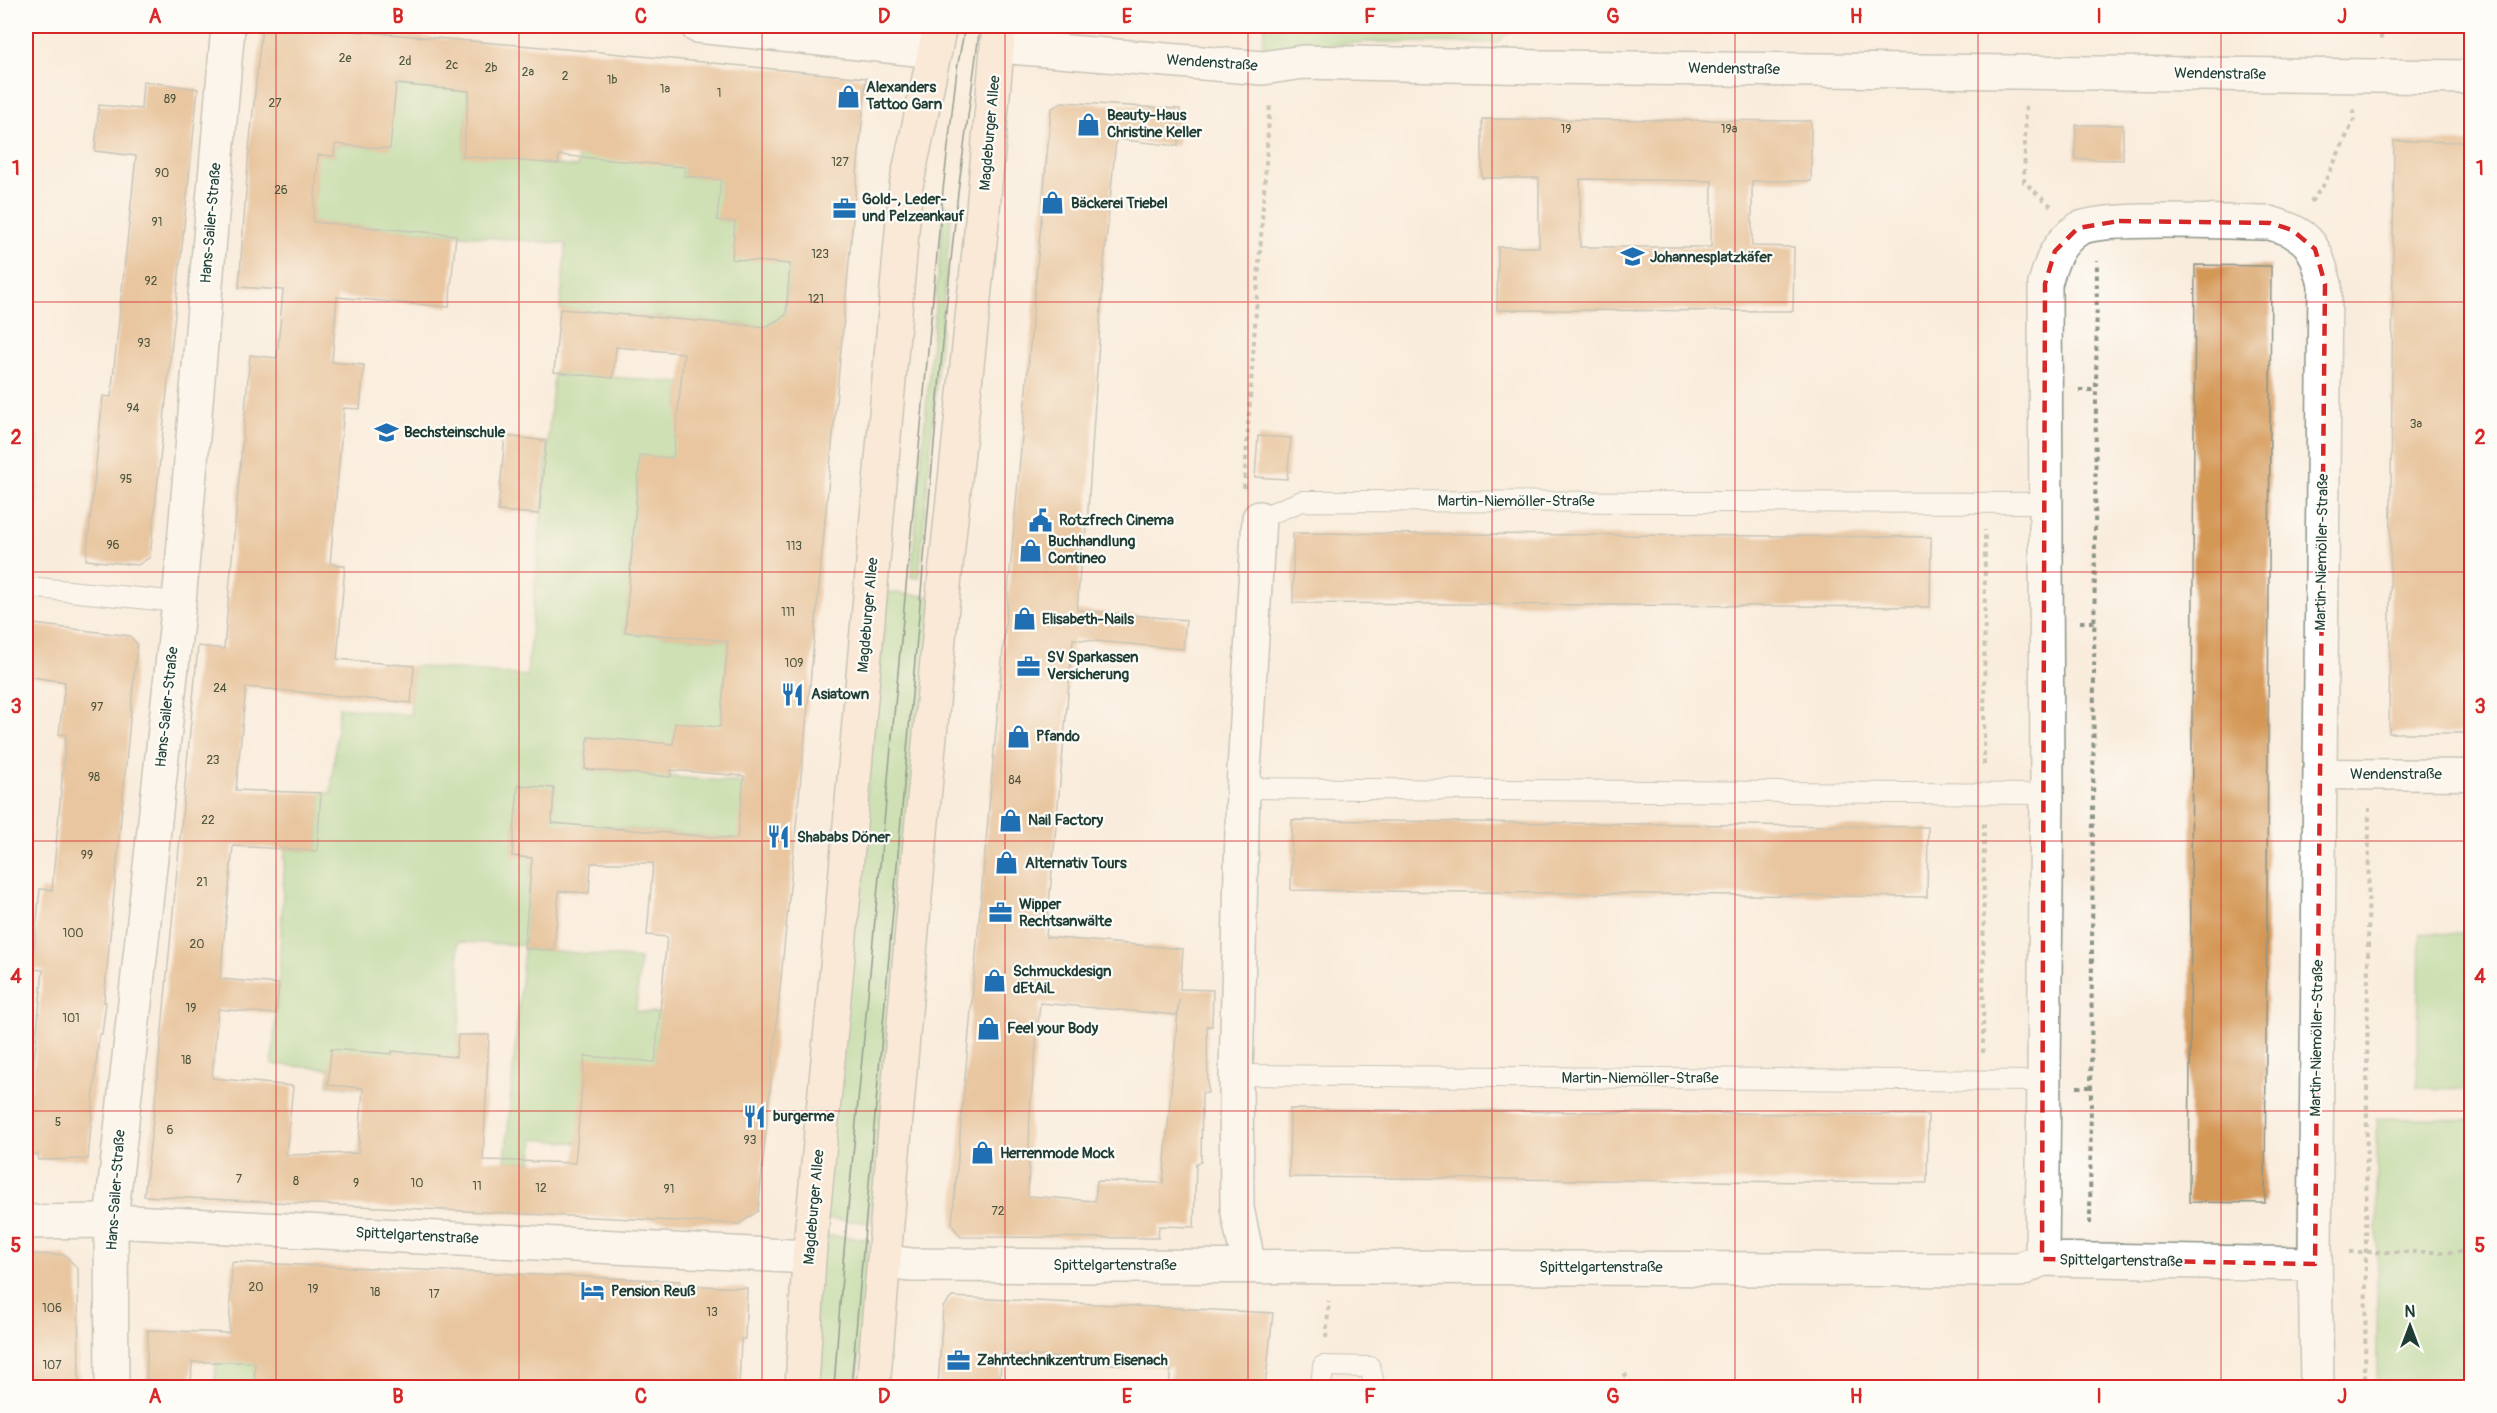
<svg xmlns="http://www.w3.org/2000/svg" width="2497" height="1413" viewBox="0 0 2497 1413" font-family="Pangolin,sans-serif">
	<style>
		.green { fill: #9ad183; stroke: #5c875c; stroke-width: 1.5 }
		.building { fill: #d49856; fill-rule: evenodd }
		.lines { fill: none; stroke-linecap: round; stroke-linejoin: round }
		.service-casing { stroke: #8c9488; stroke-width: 22 }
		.pedestrian-casing { stroke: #8c9488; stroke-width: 33 }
		.minor-casing { stroke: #8c9488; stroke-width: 36 }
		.secondary-casing { stroke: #8c9488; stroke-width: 36 }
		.path { stroke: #8c9488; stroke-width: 4; stroke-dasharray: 4.5 4.5; stroke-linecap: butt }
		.service { stroke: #fff; stroke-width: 20 }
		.pedestrian { stroke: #fff; stroke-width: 30 }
		.minor { stroke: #fff; stroke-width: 33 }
		.secondary { stroke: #fde4d1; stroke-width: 33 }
		.tram { stroke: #1f3d34; stroke-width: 1.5 }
		.marked { fill: none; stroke: #d62828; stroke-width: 4.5; stroke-dasharray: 12 8; stroke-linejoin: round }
		.grid { fill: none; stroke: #d62828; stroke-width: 1.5; stroke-opacity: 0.55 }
		.labels { text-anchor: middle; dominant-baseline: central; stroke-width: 4.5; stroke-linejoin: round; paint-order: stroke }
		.number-label { font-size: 12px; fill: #4c543c }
		.street-label { font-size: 15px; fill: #1f3d34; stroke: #fdfcf7 }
		.poi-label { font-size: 15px; font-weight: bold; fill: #1f3d34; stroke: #fdfcf7; text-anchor: start }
		.neatline { fill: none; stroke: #d62828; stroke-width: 2 }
		.grid-label { font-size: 20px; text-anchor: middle; font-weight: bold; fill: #d62828 }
	</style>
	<rect width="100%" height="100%" fill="#fdfcf7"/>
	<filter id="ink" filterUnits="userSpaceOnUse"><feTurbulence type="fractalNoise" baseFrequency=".0167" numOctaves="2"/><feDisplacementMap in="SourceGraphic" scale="12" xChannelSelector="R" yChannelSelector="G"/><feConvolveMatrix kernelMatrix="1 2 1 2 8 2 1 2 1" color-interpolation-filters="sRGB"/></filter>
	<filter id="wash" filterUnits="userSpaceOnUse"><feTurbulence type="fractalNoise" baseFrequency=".008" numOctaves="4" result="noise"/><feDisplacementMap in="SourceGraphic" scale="24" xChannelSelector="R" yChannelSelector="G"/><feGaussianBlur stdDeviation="1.35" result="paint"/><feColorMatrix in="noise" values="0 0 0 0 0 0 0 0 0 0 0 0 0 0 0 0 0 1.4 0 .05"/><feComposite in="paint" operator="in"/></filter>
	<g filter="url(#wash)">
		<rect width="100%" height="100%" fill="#f9ecdc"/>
		<!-- green -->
		<g class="green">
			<polygon points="1265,26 1512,26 1512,31 1496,43 1368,42 1262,51"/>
			<path d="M 376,83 L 469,91 L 463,156 L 539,149 L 538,163 L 577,167 L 584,101 L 689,117 L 684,176 L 721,179 L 718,220 L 788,226 L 792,244 L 784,328 L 560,309 L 566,244 L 299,221 C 322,195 318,186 310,154 L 334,156 L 336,140 L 338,145 L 390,148 Z"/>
			<polygon points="944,206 952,206 919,578 911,577"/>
			<polygon points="554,372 681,383 678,406 683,459 640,456 625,632 728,641 719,750 588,737 585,769 744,783 738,839 595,826 549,859 554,789 518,785 512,855 532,858 524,945 457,942 462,993 451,1124 416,1158 425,1054 392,1051 390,1072 370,1089 328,1085 329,1074 356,1076 330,1069 272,1064 279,978 285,849 317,851 321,793 331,793 339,707 410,715 414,666 527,676"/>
			<polygon points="26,395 39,444 32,572 26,573"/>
			<polygon points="888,592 934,597 870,1223 822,1218"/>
			<polygon points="2420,933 2471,934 2471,1089 2417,1088"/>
			<polygon points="524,948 640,959 636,1011 660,1013 655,1062 577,1143 534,1139 532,1161 505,1161"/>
			<polygon points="2377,1118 2471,1120 2471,1387 2377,1387"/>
			<polygon points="821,1235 869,1239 857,1387 809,1388"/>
			<polygon points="216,1360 255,1361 254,1387 215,1388"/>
		</g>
		<g id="blocks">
			<!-- building -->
			<g class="building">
				<path d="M 262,26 L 294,26 L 600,52 L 866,78 L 808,705 L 758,1211 L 739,1224 L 144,1196 L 155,1104 L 198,646 L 224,649 L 250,355 L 277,358 L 283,290 L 239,287 L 249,149 ZM 396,84 L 469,91 L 463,156 L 558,164 L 559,155 L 685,167 L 684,176 L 721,180 L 717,220 L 735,222 L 732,259 L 790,264 L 786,315 L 766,327 L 560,309 L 554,372 L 613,378 L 616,347 L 684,353 L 673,458 L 640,455 L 625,632 L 728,641 L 720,727 L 675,723 L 673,744 L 588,737 L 585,769 L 671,777 L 671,770 L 744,776 L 737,839 L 552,823 L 554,788 L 518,785 L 512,856 L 532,858 L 524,948 L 554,951 L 559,891 L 589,893 L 591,863 L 653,863 L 647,935 L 667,937 L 655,1062 L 585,1056 L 575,1163 L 483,1160 L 489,1035 L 458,1035 L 456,1057 L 392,1051 L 392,1054 L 331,1049 L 328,1085 L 363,1088 L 358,1153 L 286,1155 L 293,1086 L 212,1078 L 218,1009 L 276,1014 L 279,984 L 220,979 L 233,846 L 317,851 L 321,793 L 236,790 L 246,687 L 411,703 L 414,666 L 337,659 L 345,566 L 330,564 L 344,408 L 360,409 L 364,365 L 332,362 L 337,297 L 449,307 L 456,235 L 313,222 L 318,155 L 334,156 L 335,144 L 390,149 Z"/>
				<polygon points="143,81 198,89 150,557 138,565 86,560 103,396 111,397 136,156 95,151 99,105 141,109"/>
				<path d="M 1062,102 L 1180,109 L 1178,146 L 1116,139 L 1104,262 L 1086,542 L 1082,541 L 1077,610 L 1186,620 L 1183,649 L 1073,639 L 1046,937 L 1183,949 L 1180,989 L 1213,990 L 1212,1026 L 1207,1026 L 1208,1093 L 1202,1093 L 1201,1162 L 1196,1163 L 1194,1227 L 1159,1226 L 1158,1238 L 961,1237 L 952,1225 L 1051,109 ZM 1179,1000 L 1163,1183 L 1097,1181 L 1095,1201 L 1028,1196 L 1030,1110 L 1040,1003 L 1177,1015 Z"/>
				<path d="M 1482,119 L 1811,121 L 1811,181 L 1752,181 L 1752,246 L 1794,247 L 1793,311 L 1497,310 L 1498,247 L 1539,247 L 1539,178 L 1482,178 ZM 1580,179 L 1712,181 L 1711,247 L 1580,247 Z"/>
				<polygon points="2076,125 2123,125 2123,160 2075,159"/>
				<polygon points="2394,141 2472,142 2472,733 2389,733"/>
				<polygon points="2195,265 2271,266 2265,1203 2189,1202"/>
				<polygon points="505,436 546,441 539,514 498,511"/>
				<polygon points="1258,436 1291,438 1287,479 1255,477"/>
				<polygon points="1293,533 1931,537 1930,607 1293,603"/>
				<polygon points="26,623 130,636 137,644 104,1002 106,1002 102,1034 99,1034 88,1159 38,1160 38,1154 26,1155 26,1091 31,1090 43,970 32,969 40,889 52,890 66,735 59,734 65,682 26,676"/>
				<polygon points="1292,820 1928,827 1927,897 1291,890"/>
				<polygon points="1290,1109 1928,1115 1927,1183 1289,1177"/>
				<polygon points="26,1254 65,1255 78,1269 79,1388 26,1388"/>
				<polygon points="232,1262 680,1281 680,1285 747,1288 745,1339 741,1339 739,1388 254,1388 255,1362 192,1362 191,1388 146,1388 148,1330 229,1333"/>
				<polygon points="952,1297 1273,1313 1265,1388 1169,1388 1171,1367 1091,1363 1092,1359 1002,1354 999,1388 938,1388 943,1307"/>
			</g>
		</g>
	</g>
	<g filter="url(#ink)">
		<use href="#blocks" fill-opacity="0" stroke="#8c9488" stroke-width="1.5"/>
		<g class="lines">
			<defs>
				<g id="service">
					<polyline points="1259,518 1302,501 2047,503"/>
					<polyline points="26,590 38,588 179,602"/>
					<polyline points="1243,788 2047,794"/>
					<polyline points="1236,1075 2044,1081"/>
					<polyline points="1321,1388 1323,1366 1370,1367 1375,1388"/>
				</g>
				<polyline id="pedestrian" points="2320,774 2472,775"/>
				<g id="minor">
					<polyline points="697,26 935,51"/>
					<polyline points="997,46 1263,68 1303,62 1541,67 2472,77"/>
					<polyline points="26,1222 111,1221 809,1257"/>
					<path d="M 2042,1259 L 2047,794 L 2045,284 C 2051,262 2057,243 2077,230 C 2099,215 2235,223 2270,223 C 2311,235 2314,245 2325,284 L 2315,1251 L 2317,1388"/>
					<polyline points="885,1262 911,1265 2020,1270 2042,1259 2315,1264"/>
					<polyline points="1249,1266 1237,1208 1236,1075 1243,788 1259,518"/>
					<polyline points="112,1388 111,1221 179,602 228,26"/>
				</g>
				<g id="secondary">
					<polyline points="802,1388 809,1257 843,904 906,186 940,26"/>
					<polyline points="873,1388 913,918 944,585 981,232 999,26"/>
				</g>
			</defs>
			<!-- service casing -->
			<use href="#service" class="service-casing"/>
			<!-- pedestrian casing -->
			<use href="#pedestrian" class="pedestrian-casing"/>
			<!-- minor casing -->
			<use href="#minor" class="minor-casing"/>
			<!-- secondary casing -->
			<use href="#secondary" class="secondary-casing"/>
			<!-- path -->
			<g class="path">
				<polyline points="2381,26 2381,43"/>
				<polyline points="2026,106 2024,182 2051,206"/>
				<polyline points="2311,202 2323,186 2354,120 2354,109"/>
				<polyline points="2079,390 2097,390"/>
				<polyline points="1244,488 1270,103"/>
				<polyline points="2080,622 2095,622"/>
				<polyline points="1984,765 1985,530"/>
				<polyline points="1983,1053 1984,821"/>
				<polyline points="2077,1087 2092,1087"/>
				<polyline points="2090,1224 2097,260"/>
				<polyline points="2349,1252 2472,1252"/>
				<polyline points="1326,1338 1329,1301"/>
				<polyline points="1625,1373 1628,1388"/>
				<polyline points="2365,1388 2369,808"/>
			</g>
			<!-- service -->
			<use href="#service" class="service"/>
			<!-- pedestrian -->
			<use href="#pedestrian" class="pedestrian"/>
			<!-- minor -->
			<use href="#minor" class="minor"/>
			<!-- secondary -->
			<use href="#secondary" class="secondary"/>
			<!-- tram -->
			<g class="tram">
				<polyline points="834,1388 843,1262 943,190 957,69 965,26"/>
				<polyline points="851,1388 945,319 958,192 980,26"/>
			</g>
		</g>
	</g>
	<!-- marked area -->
	<path d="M0 0H2497V1413H0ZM 2119,221 L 2270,223 L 2292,230 L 2315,249 L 2325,284 L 2315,1264 L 2042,1259 L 2045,284 L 2055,251 L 2078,228 Z" fill="#f9ecdc" fill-opacity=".55" fill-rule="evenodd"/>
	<path class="marked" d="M 2119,221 L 2270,223 L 2292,230 L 2315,249 L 2325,284 L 2315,1264 L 2042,1259 L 2045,284 L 2055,251 L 2078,228 Z"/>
	<!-- grid -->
	<path class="grid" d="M 276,26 L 276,1388M 519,26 L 519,1388M 762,26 L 762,1388M 1005,26 L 1005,1388M 1248,26 L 1248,1388M 1492,26 L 1492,1388M 1735,26 L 1735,1388M 1978,26 L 1978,1388M 2221,26 L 2221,1388M 26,302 L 2472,302M 26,572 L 2472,572M 26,841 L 2472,841M 26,1111 L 2472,1111"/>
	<!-- icons -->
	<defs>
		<symbol id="shop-bare" viewBox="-9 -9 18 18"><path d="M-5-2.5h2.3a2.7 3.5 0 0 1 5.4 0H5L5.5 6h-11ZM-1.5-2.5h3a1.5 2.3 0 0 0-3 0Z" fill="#1f6fb2" stroke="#fdfcf7" stroke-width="2.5" paint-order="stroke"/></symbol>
		<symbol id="office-bare" viewBox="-9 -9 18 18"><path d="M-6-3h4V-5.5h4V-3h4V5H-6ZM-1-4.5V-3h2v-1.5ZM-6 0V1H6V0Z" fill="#1f6fb2" stroke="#fdfcf7" stroke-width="2.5" paint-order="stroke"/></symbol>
		<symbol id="school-bare" viewBox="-9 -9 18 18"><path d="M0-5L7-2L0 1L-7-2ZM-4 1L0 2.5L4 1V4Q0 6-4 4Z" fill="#1f6fb2" stroke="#fdfcf7" stroke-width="2.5" paint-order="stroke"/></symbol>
		<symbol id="civic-bare" viewBox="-9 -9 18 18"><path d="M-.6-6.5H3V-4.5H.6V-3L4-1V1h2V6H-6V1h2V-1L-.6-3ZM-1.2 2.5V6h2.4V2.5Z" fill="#1f6fb2" stroke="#fdfcf7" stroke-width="2.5" paint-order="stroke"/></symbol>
		<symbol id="restaurant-bare" viewBox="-9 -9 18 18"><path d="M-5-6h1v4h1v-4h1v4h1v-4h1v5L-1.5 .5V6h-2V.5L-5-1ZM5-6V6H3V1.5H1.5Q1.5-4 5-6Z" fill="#1f6fb2" stroke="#fdfcf7" stroke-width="2.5" paint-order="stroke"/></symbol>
		<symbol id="hotel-bare" viewBox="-9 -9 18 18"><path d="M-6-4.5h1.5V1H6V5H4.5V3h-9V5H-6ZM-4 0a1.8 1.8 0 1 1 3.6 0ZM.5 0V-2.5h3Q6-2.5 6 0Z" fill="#1f6fb2" stroke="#fdfcf7" stroke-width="2.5" paint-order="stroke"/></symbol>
	</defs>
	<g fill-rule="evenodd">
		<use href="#shop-bare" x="832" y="80" width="33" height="33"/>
		<use href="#shop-bare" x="1072" y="108" width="33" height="33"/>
		<use href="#shop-bare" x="1036" y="186" width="33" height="33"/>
		<use href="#office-bare" x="828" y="192" width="33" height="33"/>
		<use href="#school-bare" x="1616" y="240" width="33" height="33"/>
		<use href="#school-bare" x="370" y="416" width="33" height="33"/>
		<use href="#civic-bare" x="1024" y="504" width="33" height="33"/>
		<use href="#shop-bare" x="1014" y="534" width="33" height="33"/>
		<use href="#shop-bare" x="1008" y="602" width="33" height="33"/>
		<use href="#office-bare" x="1012" y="650" width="33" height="33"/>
		<use href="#restaurant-bare" x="776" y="678" width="33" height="33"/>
		<use href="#shop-bare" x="1002" y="720" width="33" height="33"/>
		<use href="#shop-bare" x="994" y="804" width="33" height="33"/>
		<use href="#restaurant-bare" x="762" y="820" width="33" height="33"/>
		<use href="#shop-bare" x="990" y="846" width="33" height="33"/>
		<use href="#office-bare" x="984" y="896" width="33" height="33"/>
		<use href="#shop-bare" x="978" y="964" width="33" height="33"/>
		<use href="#shop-bare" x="972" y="1012" width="33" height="33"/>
		<use href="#restaurant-bare" x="738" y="1100" width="33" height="33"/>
		<use href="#shop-bare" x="966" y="1136" width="33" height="33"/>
		<use href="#hotel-bare" x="576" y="1274" width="33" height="33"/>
		<use href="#office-bare" x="942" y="1344" width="33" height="33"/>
	</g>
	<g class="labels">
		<!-- number labels -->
		<g class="number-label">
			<text x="345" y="58">2e</text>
			<text x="405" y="61">2d</text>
			<text x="452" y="65">2c</text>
			<text x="491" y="68">2b</text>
			<text x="528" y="72">2a</text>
			<text x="565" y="76">2</text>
			<text x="612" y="80">1b</text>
			<text x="665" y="89">1a</text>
			<text x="719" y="93">1</text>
			<text x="170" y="99">89</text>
			<text x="275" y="103">27</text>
			<text x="1566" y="129">19</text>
			<text x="1729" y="129">19a</text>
			<text x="840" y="162">127</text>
			<text x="162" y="173">90</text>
			<text x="281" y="190">26</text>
			<text x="157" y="222">91</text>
			<text x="820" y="254">123</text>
			<text x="151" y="281">92</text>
			<text x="816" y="299">121</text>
			<text x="144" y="343">93</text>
			<text x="133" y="408">94</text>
			<text x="2416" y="424">3a</text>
			<text x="126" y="479">95</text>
			<text x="113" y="545">96</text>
			<text x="794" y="546">113</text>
			<text x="788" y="612">111</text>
			<text x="794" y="663">109</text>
			<text x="220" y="688">24</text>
			<text x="97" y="707">97</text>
			<text x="213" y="760">23</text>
			<text x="94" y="777">98</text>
			<text x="1015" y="780">84</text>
			<text x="208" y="820">22</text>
			<text x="87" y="855">99</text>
			<text x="202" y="882">21</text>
			<text x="73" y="933">100</text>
			<text x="197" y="944">20</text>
			<text x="191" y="1008">19</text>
			<text x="71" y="1018">101</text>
			<text x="186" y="1060">18</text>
			<text x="58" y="1122">5</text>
			<text x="170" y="1130">6</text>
			<text x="750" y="1140">93</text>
			<text x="239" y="1179">7</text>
			<text x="296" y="1181">8</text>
			<text x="356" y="1183">9</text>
			<text x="417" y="1183">10</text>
			<text x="477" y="1186">11</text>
			<text x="541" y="1188">12</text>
			<text x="669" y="1189">91</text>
			<text x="998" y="1211">72</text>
			<text x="256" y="1287">20</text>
			<text x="313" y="1289">19</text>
			<text x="375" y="1292">18</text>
			<text x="434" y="1294">17</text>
			<text x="52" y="1308">106</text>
			<text x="712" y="1312">13</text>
			<text x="52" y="1365">107</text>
		</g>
		<!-- street labels -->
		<g class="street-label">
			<text transform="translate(1212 63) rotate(4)">Wendenstraße</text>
			<text transform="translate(1734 69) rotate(1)">Wendenstraße</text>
			<text transform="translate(2220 74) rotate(1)">Wendenstraße</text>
			<text transform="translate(990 133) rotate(-85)">Magdeburger Allee</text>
			<text transform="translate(211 223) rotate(-85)">Hans-Sailer-Straße</text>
			<text x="1516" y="501">Martin-Niemöller-Straße</text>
			<text transform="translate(2322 552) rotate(-89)">Martin-Niemöller-Straße</text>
			<text transform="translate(868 615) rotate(-85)">Magdeburger Allee</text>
			<text transform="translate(167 707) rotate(-84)">Hans-Sailer-Straße</text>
			<text x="2396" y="774">Wendenstraße</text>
			<text transform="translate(2317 1038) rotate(-89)">Martin-Niemöller-Straße</text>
			<text x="1640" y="1078">Martin-Niemöller-Straße</text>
			<text transform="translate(116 1190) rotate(-86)">Hans-Sailer-Straße</text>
			<text transform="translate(814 1207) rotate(-85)">Magdeburger Allee</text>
			<text transform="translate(417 1236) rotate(3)">Spittelgartenstraße</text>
			<text transform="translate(2121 1261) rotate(1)">Spittelgartenstraße</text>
			<text x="1115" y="1265">Spittelgartenstraße</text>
			<text x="1601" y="1267">Spittelgartenstraße</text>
		</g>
		<!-- poi labels -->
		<g class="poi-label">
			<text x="866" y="87">Alexanders<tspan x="866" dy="17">Tattoo Garn</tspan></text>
			<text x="1107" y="115">Beauty-Haus<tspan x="1107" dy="17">Christine Keller</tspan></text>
			<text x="862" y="199">Gold-, Leder-<tspan x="862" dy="17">und Pelzeankauf</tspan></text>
			<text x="1071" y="203">Bäckerei Triebel</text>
			<text x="1650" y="257">Johannesplatzkäfer</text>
			<text x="404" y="432">Bechsteinschule</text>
			<text x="1059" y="520">Rotzfrech Cinema</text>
			<text x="1048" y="541">Buchhandlung<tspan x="1048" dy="17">Contineo</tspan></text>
			<text x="1042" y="619">Elisabeth-Nails</text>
			<text x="1047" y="657">SV Sparkassen<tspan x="1047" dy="17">Versicherung</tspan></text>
			<text x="811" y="694">Asiatown</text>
			<text x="1036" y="736">Pfando</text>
			<text x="1028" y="820">Nail Factory</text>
			<text x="797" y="837">Shababs Döner</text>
			<text x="1025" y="863">Alternativ Tours</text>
			<text x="1019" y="904">Wipper<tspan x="1019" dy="17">Rechtsanwälte</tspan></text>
			<text x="1013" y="971">Schmuckdesign<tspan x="1013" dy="17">dEtAiL</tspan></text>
			<text x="1007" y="1028">Feel your Body</text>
			<text x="773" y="1116">burgerme</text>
			<text x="1000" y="1153">Herrenmode Mock</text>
			<text x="611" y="1291">Pension Reuß</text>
			<text x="977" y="1360">Zahntechnikzentrum Eisenach</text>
		</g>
	</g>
	<!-- margin -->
	<rect width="2497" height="1413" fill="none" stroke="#fdfcf7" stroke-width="66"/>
	<!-- north arrow -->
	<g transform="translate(2410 1326)" stroke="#fdfcf7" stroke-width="4.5" paint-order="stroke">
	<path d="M0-4.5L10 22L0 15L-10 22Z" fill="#1f3d34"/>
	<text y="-9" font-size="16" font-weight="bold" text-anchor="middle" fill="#1f3d34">N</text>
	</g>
	<rect x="33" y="33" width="2431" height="1347" class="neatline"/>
	<g class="grid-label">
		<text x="155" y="23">A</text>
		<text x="398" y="23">B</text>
		<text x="641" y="23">C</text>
		<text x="884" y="23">D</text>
		<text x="1127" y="23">E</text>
		<text x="1370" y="23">F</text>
		<text x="1613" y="23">G</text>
		<text x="1856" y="23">H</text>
		<text x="2099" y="23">I</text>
		<text x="2342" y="23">J</text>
		<text x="16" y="175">1</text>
		<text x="2480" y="175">1</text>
		<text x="16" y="444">2</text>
		<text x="2480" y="444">2</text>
		<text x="16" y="713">3</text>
		<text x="2480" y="713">3</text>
		<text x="16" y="983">4</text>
		<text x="2480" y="983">4</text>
		<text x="16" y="1252">5</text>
		<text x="2480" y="1252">5</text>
		<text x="155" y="1403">A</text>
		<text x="398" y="1403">B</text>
		<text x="641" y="1403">C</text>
		<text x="884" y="1403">D</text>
		<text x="1127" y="1403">E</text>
		<text x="1370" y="1403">F</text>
		<text x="1613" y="1403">G</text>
		<text x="1856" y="1403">H</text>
		<text x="2099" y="1403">I</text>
		<text x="2342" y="1403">J</text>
	</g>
</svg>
